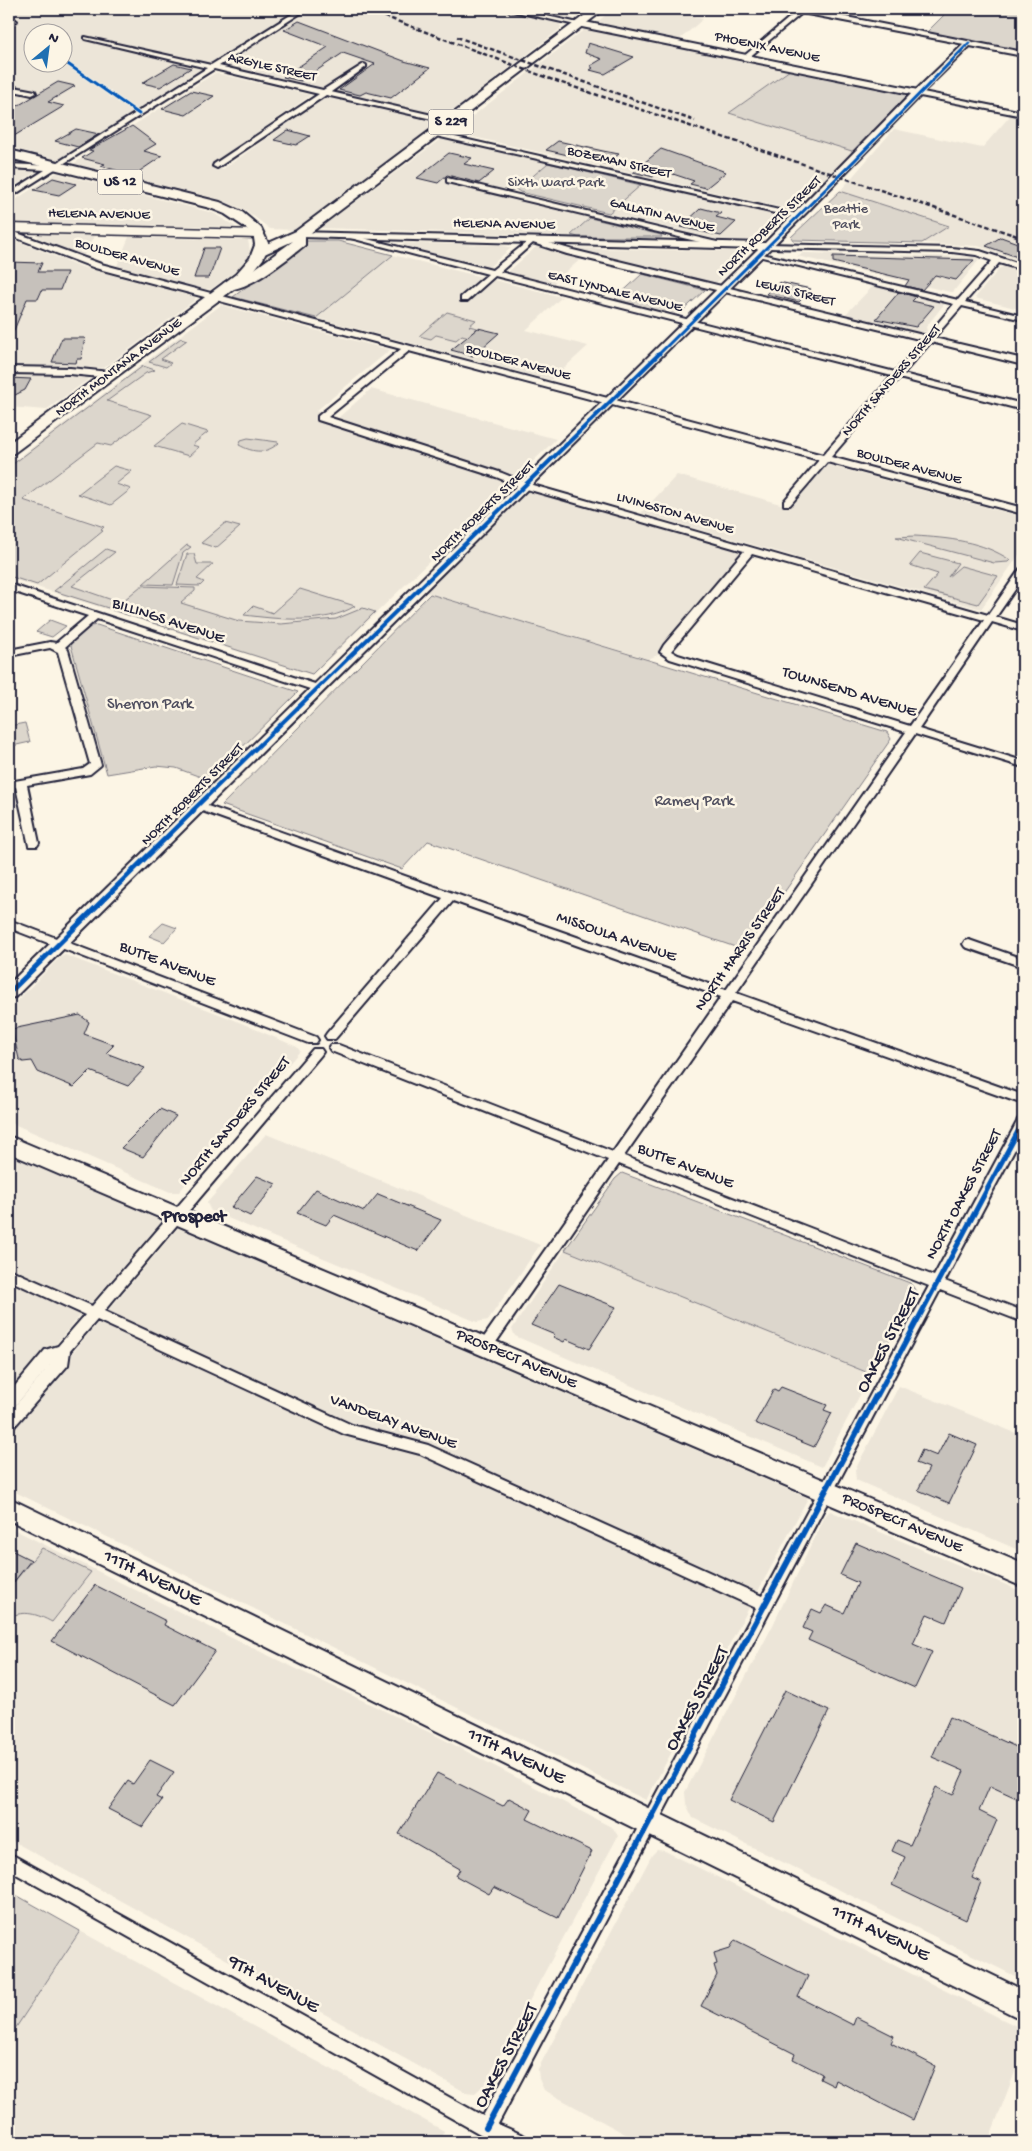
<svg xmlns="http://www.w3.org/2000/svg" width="1032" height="2151" viewBox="0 0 1032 2151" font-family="'Gochi Hand',sans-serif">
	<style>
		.built { fill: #ece5d8; fill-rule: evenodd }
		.green { fill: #dcd6cc; stroke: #7f7c84 }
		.building { fill: #c6c1bb; stroke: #22223b }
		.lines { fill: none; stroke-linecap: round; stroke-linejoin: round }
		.minor-casing { stroke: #22223b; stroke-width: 4 }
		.tertiary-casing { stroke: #22223b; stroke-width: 4 }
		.secondary-casing { stroke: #22223b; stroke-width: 3 }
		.primary-casing { stroke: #22223b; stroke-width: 4 }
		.trunk-casing { stroke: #22223b; stroke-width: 4 }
		.minor { fill: #fcf5e5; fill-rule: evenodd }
		.tertiary { fill: #fcf5e5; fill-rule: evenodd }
		.secondary { fill: #fcf5e5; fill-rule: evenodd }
		.primary { fill: #fcf5e5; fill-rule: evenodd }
		.trunk { fill: #fcf5e5; fill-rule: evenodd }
		.rail { stroke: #22223b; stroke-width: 2.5; stroke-dasharray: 4.5 2.5; stroke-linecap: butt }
		.cycleway-far3-casing { stroke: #fcf5e5; stroke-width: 5 }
		.cycleway-far2-casing { stroke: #fcf5e5; stroke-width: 6 }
		.cycleway-far1-casing { stroke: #fcf5e5; stroke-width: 8 }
		.cycleway-casing { stroke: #fcf5e5; stroke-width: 9 }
		.cycleway-far3 { stroke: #0057b8; stroke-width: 3 }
		.cycleway-far2 { stroke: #0057b8; stroke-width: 4 }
		.cycleway-far1 { stroke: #0057b8; stroke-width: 5 }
		.cycleway { stroke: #0057b8; stroke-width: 6 }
		.labels { text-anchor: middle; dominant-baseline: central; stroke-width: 5; stroke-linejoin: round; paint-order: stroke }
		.far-street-label { font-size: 14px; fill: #22223b; stroke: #fcf5e5 }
		.far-park-label { font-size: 14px; fill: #504f5f; stroke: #fcf5e5 }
		.shield { fill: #fcf5e5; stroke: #63616e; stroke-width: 1 }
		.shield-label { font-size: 15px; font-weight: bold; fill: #22223b }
		.street-label { font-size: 16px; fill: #22223b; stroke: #fcf5e5 }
		.park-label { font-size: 16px; fill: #504f5f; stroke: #fcf5e5 }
		.neighbourhood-label { font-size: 18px; font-weight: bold; fill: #22223b; stroke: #fcf5e5 }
		.near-street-label { font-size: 19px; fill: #22223b; stroke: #fcf5e5 }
	</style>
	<rect width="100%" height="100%" fill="#fcf5e5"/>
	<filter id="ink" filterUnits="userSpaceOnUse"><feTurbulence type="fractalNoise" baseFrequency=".02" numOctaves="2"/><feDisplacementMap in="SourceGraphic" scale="10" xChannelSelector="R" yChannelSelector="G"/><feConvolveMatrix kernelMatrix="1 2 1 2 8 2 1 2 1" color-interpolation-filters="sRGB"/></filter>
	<g filter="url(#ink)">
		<!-- built -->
		<g class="built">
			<path d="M 9,9 L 296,9 L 209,64 L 157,52 L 150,56 L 201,69 L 60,159 L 55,159 L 9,147 L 9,92 L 29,97 L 36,92 L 9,85 L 9,24 L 16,22 L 9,17 ZM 32,32 L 62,32 L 62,62 L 32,62 Z"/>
			<polygon points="311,9 493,9 557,22 561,26 560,29 449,114 438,115 223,66"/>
			<polygon points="522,9 584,9 570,18"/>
			<polygon points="613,9 658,9 703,19 679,40 596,23"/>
			<polygon points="585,29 790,70 730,113 855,152 796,207 788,209 452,132"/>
			<polygon points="215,73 311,95 211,165 223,169 323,99 332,98 438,123 302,228 295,230 270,229 247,211 219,199 73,164"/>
			<polygon points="1011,115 1023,118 1023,262 978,246 922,243 948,226 840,191 894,129 982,148"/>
			<polygon points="442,138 549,163 527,181 516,181 495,194 591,217 569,236 320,228"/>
			<polygon points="9,170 31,170 35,172 9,190"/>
			<polygon points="56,173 194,208 213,213 236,227 9,223 9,204"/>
			<polygon points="642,183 781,215 784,219 763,241 720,240 608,213"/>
			<polygon points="40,234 95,236 83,256 37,237"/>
			<polygon points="129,237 246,240 248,240 250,251 247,259 238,269 211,289 204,289 117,266"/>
			<polygon points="9,238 82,267 195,297 195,300 104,368 9,366"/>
			<polygon points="405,243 502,245 511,248 488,268 400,245"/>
			<polygon points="536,247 539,247 582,258 552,284 507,273"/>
			<polygon points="573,248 730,251 746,255 715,284 573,250"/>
			<polygon points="803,253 973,257 979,260 953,292 950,292 797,256"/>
			<polygon points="393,255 562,297 526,330 588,346 551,380 316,318"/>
			<polygon points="1008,266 1023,272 1023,310 975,298 1000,268"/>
			<polygon points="874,285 941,301 945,303 926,327 927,331 923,333 845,315"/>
			<polygon points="221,305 390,350 316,411 338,418 371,389 556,439 312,675 9,578 9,465"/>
			<polygon points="9,373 83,375 88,376 89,379 46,410 9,407"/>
			<polygon points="827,465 1023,517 1023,549 981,609 641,513 677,475 791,507"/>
			<polygon points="526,486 750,550 665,652 648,659 418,590"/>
			<polygon points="65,955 232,1019 297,1047 300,1051 179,1192 170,1192 9,1122 9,1009 59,958"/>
			<polygon points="266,1134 540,1245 488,1320 477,1322 211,1211 207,1203"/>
			<polygon points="9,1155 162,1221 9,1398"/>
			<polygon points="178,1228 808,1498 646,1800 9,1489 9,1428"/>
			<polygon points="565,1250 871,1374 822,1467 515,1336 512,1329"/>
			<polygon points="899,1386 1023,1436 1023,1552 856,1480 855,1470"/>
			<polygon points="830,1511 1023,1592 1023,1980 693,1818 686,1804 685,1792 773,1625 825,1516"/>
			<polygon points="9,1527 234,1639 439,1737 613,1828 618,1836 484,2085 475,2093 465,2092 9,1839"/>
			<polygon points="657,1850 665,1851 1022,2029 1023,2051 988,2142 640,2142 544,2090 539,2079 538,2069 652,1855"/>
			<polygon points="80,1931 444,2131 442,2142 9,2142 9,2038"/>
		</g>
		<!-- green -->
		<g class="green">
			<polygon points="919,9 1023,9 1023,51 927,32 944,15"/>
			<polygon points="790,70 906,94 909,96 855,152 729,113"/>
			<polygon points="548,163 641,185 609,213 520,192 511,186 516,181 527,181"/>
			<polygon points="840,191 949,226 922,243 793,240 791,237"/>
			<polygon points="590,218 661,235 662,237 578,237 571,235"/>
			<polygon points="307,241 338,241 393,255 316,318 233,297"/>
			<polygon points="642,274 705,290 677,316 615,299"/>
			<polygon points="447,312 476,320 469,326 477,328 469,337 462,335 456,340 436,335 431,339 419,336"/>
			<polygon points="181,338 187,340 161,359 171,363 166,367 149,362"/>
			<polygon points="143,366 155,370 146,373 107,401 152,415 111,446 98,443 23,500 104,527 101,530 103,531 37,585 9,576 9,467"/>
			<polygon points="182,424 208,432 192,445 199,447 189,456 154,446"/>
			<path d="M 248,438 L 278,442 L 279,443 C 266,454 254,453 239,445 L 241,440 Z"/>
			<polygon points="114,466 132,471 116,484 131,489 111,505 78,494"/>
			<polygon points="225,523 240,527 216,548 201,543"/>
			<path d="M 915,536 C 948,538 982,541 1010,560 L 1008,562 L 994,563 L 896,537 Z"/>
			<polygon points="187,545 191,547 183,553 173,585 143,584"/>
			<polygon points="106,549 115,552 72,586 115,601 108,608 54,591"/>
			<polygon points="920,553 958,563 948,577 961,566 998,576 978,604 924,590 938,574 910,565"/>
			<polygon points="187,554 194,554 197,564 213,564 197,579 204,582 200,586 177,585"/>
			<polygon points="141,586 195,588 195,591 181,603 239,621 281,624 336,619 363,608 375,612 312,674 112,610"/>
			<path d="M 300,589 L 355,606 C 325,625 277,619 244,615 L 253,606 L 273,613 Z"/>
			<polygon points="430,594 887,732 891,739 744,950 428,841 402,869 222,805"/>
			<polygon points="50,620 66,626 52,637 36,632"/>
			<polygon points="97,625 298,692 209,780 176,768 156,766 107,774 70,642 91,626"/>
			<polygon points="25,723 30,742 12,746 9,726"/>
			<polygon points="163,923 177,928 164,942 149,936"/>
			<polygon points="622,1173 910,1283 916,1291 871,1374 565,1250 615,1179"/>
			<path d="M 42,1548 L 91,1572 L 52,1622 C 37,1614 25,1610 9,1617 L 9,1588 Z"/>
			<polygon points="9,1891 80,1931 9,2038"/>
		</g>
		<!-- building -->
		<g class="building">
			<polygon points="299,21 404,61 430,68 391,98 366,92 360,95 339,90 375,64 343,53 301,81 283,77 328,47 284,30"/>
			<polygon points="588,43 634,57 605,74 590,70 593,68 590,66 602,59 585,53"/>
			<polygon points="174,64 191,68 160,87 142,83"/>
			<polygon points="58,82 75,86 48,102 64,106 9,139 9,111"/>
			<polygon points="191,91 214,96 186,115 162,109"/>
			<polygon points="132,126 156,144 144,151 162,156 134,175 101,166 105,164 82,158 93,151 89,150"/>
			<polygon points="76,129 99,134 78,147 55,141"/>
			<polygon points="288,130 310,136 296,145 274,140"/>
			<polygon points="558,141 603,151 619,154 607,164 546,150"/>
			<polygon points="661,149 726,172 706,188 690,184 694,181 661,170 653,177 633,172"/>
			<polygon points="449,153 472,158 464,164 494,171 479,183 447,175 438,183 417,178"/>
			<polygon points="53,178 76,184 59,195 34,190"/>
			<polygon points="701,208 721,213 716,217 736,222 721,236 681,227"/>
			<polygon points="1001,237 1023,245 1023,259 986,246"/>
			<polygon points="204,248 220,248 210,276 208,278 194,278"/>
			<polygon points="833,256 974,260 956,280 935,275 922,290 905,286 909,280 833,262"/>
			<polygon points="9,262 42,263 38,272 67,272 60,290 42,290 38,299 27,299 9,342"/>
			<polygon points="779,282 811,289 799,302 766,294"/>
			<polygon points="899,292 916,297 912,301 934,306 916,327 876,319"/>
			<polygon points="478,328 499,333 473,356 451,350"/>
			<polygon points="62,338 85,338 81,359 77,359 76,363 52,362"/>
			<polygon points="9,378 31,379 25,390 9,398"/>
			<polygon points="80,1015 89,1022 84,1034 114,1045 106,1053 145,1068 128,1086 90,1071 74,1087 38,1072 32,1061 23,1062 19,1059 12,1029"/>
			<polygon points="160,1109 176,1116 143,1157 121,1148"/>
			<polygon points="257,1176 276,1184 250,1216 231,1207"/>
			<polygon points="316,1189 364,1211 378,1194 441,1220 418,1251 334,1215 326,1225 297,1213"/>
			<polygon points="559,1284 616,1307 589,1349 566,1339 564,1342 553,1337 555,1335 531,1325"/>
			<polygon points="781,1387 827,1405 824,1410 832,1413 814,1447 755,1423 774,1389 778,1391"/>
			<polygon points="949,1433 977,1445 949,1503 918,1490 929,1468 916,1463 922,1450 937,1456"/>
			<polygon points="856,1543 961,1588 946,1622 927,1614 913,1644 932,1652 915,1688 808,1640 812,1632 803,1628 812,1609 821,1613 826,1605 844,1613 858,1583 840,1575"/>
			<polygon points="9,1549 31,1560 9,1588"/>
			<polygon points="95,1585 166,1621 164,1625 215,1651 175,1705 52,1641"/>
			<polygon points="785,1690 829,1711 774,1822 729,1800"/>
			<polygon points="950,1717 1023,1750 1023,1801 990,1786 979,1811 997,1820 972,1878 981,1882 966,1920 892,1885 905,1857 892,1851 897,1840 910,1845 936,1787 953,1795 964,1771 932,1757"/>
			<polygon points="150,1760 174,1772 156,1797 162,1800 143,1827 108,1809 128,1781 133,1784"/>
			<polygon points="437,1773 503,1806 509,1798 532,1810 527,1819 592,1851 558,1918 494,1887 489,1894 456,1876 460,1869 399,1834"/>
			<polygon points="735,1940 808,1976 798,1997 853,2025 856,2017 894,2036 891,2043 935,2066 913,2120 836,2080 834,2086 820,2079 822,2074 793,2059 795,2054 701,2006 717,1975 714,1965 717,1964 714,1953 730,1948"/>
		</g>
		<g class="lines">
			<defs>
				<g id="minor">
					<polygon points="300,9 307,9 219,66 323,90 364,64 366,65 366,67 331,92 454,120 454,124 326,95 217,168 213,166 214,164 319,94 214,69 9,198 9,193 45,170 9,168 9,164 52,166 207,68 85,39 85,37 211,65"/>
					<polygon points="503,9 515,9 583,24 580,26"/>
					<polygon points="789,9 806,9 1023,52 1023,56 970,46 923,92 1023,112 1023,116 915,95 915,91 964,44 802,13 747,59 743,59 743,57 796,12"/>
					<polygon points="14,19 17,21 9,25 9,21"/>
					<polygon points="9,86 35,91 36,93 32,95 9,90"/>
					<polygon points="433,132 797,214 801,216 797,218 436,136 432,134"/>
					<polygon points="447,178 721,243 725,245 721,247 447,182"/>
					<path d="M 9,230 L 101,264 L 823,455 L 892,376 L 495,276 L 467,301 L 461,301 L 461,297 L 488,274 L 343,236 L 347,234 L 492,270 L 532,238 L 573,250 L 927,336 L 954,304 L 754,255 L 758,253 L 958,300 L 992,261 L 976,255 L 952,252 L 767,248 L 763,246 L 767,244 L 952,248 L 980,251 L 1023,265 L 1023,270 L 999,263 L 965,302 L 1023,316 L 1023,320 L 962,306 L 934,338 L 1023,359 L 1023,365 L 931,342 L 903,374 L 1023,404 L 1023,410 L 899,378 L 831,457 L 1023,508 L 1023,514 L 827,462 L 790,505 L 784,505 L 784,501 L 819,460 L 409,351 L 328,417 L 502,473 L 529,484 L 988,615 L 1020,569 L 1023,568 L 1023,578 L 996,617 L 1023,625 L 1023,631 L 992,622 L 919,729 L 1023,761 L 1023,767 L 915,734 L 736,993 L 1023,1095 L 1023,1104 L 732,1001 L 624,1156 L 934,1276 L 1017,1122 L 1018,1119 L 1023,1117 L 1023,1134 L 945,1281 L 1023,1311 L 1023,1322 L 940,1290 L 498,2124 L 525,2136 L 528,2142 L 498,2142 L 480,2134 L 9,1870 L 9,1853 L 483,2116 L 756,1608 L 420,1454 L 344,1434 L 97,1320 L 70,1351 L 68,1365 L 14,1427 L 9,1429 L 9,1413 L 56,1358 L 14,1407 L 9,1409 L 9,1393 L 45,1350 L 58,1346 L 85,1315 L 9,1280 L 9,1269 L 92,1306 L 313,1049 L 321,1049 L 323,1052 L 321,1055 L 104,1311 L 352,1425 L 428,1445 L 762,1596 L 929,1286 L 619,1164 L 490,1351 L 485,1353 L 480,1351 L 478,1347 L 480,1343 L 608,1160 L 331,1051 L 329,1048 L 331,1045 L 339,1045 L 613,1152 L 721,997 L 453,901 L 335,1039 L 327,1039 L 325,1036 L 327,1033 L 443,898 L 194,808 L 192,806 L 194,804 L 202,804 L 726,990 L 906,732 L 670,659 L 660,652 L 664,645 L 744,551 L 523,488 L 496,477 L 318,420 L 318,416 L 401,349 L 95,268 L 9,235 ZM 533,243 L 567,254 L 923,340 L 895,372 L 500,272 ZM 752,554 L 984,620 L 910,726 L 678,655 L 671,651 Z"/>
					<polygon points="9,367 70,368 110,372 114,375 110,378 70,374 9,373"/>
					<polygon points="9,584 321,686 322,688 317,691 313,690 97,619 65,647 68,650 101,765 90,774 27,785 39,843 37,846 29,846 16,787 9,788 9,782 83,769 90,764 58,652 50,648 9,656 9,650 50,642 56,643 88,616 9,590"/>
					<polygon points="9,920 316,1037 318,1040 316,1043 308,1043 9,928"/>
					<polygon points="969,940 1023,959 1023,967 965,947 963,944 965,941"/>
				</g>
				<polygon id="tertiary" points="580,21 918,90 923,93 807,212 15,997 9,998 9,984 758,249 301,237 296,234 297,232 765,243 911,94 577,26 576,24"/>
				<polygon id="secondary" points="9,224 258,230 264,234 258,238 9,232"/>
				<path id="primary" d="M 593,9 L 605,9 L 305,237 L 305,245 C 288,258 246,294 224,289 L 222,286 L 224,283 L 253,270 L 293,241 L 260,256 L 255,255 L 254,252 L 255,249 L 296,231 Z"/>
				<g id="trunk">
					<polygon points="9,150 220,202 242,212 261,228 269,245 263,259 246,280 14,453 9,455 9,443 236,274 250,258 255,245 254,238 246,228 225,214 210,208 9,158"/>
					<polygon points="9,1136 1023,1564 1023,1587 9,1153"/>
					<polygon points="9,1498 1023,1990 1023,2020 9,1520"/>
				</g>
			</defs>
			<!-- minor casing -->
			<use href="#minor" class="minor-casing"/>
			<!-- tertiary casing -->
			<use href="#tertiary" class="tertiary-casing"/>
			<!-- secondary casing -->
			<use href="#secondary" class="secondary-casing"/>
			<!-- primary casing -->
			<use href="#primary" class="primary-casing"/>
			<!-- trunk casing -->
			<use href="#trunk" class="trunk-casing"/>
			<!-- minor -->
			<use href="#minor" class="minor"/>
			<!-- tertiary -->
			<use href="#tertiary" class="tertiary"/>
			<!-- secondary -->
			<use href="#secondary" class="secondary"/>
			<!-- primary -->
			<use href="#primary" class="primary"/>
			<!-- trunk -->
			<use href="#trunk" class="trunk"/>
			<!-- rail -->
			<g class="rail">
				<polyline points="365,9 553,80 1023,238"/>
				<polyline points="457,37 695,121"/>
			</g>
			<defs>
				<g id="cycleway-far3">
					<polyline points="62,60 139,114"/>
					<polyline points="658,355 855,160 969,43"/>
				</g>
				<polyline id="cycleway-far2" points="192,811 659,354"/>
				<g id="cycleway-far1">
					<polyline points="9,993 194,810"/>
					<polyline points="876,1398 1023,1122"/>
				</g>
				<polyline id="cycleway" points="486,2128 876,1396"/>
			</defs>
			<!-- cycleway-far3 casing -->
			<use href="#cycleway-far3" class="cycleway-far3-casing"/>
			<!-- cycleway-far2 casing -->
			<use href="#cycleway-far2" class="cycleway-far2-casing"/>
			<!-- cycleway-far1 casing -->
			<use href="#cycleway-far1" class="cycleway-far1-casing"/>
			<!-- cycleway casing -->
			<use href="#cycleway" class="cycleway-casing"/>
			<!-- cycleway-far3 -->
			<use href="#cycleway-far3" class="cycleway-far3"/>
			<!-- cycleway-far2 -->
			<use href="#cycleway-far2" class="cycleway-far2"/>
			<!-- cycleway-far1 -->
			<use href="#cycleway-far1" class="cycleway-far1"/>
			<!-- cycleway -->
			<use href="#cycleway" class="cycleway"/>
		</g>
	</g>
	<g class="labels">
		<!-- far-street labels -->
		<g class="far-street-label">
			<text transform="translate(767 48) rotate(12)">PHOENIX AVENUE</text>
			<text transform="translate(272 68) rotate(13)">ARGYLE STREET</text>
			<text transform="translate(619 163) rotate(13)">BOZEMAN STREET</text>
			<text transform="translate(99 215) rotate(1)">HELENA AVENUE</text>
			<text transform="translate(662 216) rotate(14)">GALLATIN AVENUE</text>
			<text transform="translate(504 225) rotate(1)">HELENA AVENUE</text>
			<text transform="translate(770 227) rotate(-44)">NORTH ROBERTS STREET</text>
			<text transform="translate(127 258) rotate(16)">BOULDER AVENUE</text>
			<text transform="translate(615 292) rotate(14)">EAST LYNDALE AVENUE</text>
			<text transform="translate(795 293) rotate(14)">LEWIS STREET</text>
			<text transform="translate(518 363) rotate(15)">BOULDER AVENUE</text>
			<text transform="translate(119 368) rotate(-37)">NORTH MONTANA AVENUE</text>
			<text transform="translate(892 381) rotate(-49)">NORTH SANDERS STREET</text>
			<text transform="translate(909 467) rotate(15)">BOULDER AVENUE</text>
			<text transform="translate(483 512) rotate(-44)">NORTH ROBERTS STREET</text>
			<text transform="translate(675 514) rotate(16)">LIVINGSTON AVENUE</text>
			<text transform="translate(193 795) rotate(-45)">NORTH ROBERTS STREET</text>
		</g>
		<!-- far-park labels -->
		<g class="far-park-label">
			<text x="556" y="183">Sixth Ward Park</text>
			<text x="846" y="209">Beattie<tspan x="846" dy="16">Park</tspan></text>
		</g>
		<!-- shield labels -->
		<g class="shield">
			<rect x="428.5" y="109.5" width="45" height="25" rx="4"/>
			<rect x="97.5" y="169.5" width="45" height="25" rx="4"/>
		</g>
		<g class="shield-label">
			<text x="451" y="122">S 229</text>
			<text x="120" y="182">US 12</text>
		</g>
		<!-- street labels -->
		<g class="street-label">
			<text transform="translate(168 622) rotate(18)">BILLINGS AVENUE</text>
			<text transform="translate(849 693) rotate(17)">TOWNSEND AVENUE</text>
			<text transform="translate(616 938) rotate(19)">MISSOULA AVENUE</text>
			<text transform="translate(741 950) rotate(-55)">NORTH HARRIS STREET</text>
			<text transform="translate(167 965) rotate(21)">BUTTE AVENUE</text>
			<text transform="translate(236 1122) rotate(-50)">NORTH SANDERS STREET</text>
			<text transform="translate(685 1167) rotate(21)">BUTTE AVENUE</text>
			<text transform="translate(965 1195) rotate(-62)">NORTH OAKES STREET</text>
			<text transform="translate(516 1360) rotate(23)">PROSPECT AVENUE</text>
			<text transform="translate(393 1423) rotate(20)">VANDELAY AVENUE</text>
			<text transform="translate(902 1524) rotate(23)">PROSPECT AVENUE</text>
		</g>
		<!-- park labels -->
		<g class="park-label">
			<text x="150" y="705">Sherron Park</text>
			<text x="694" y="802">Ramey Park</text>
		</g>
		<!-- neighbourhood labels -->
		<g class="neighbourhood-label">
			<text x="194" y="1217">Prospect</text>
		</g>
		<!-- near-street labels -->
		<g class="near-street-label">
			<text transform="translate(889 1341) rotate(-62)">OAKES STREET</text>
			<text transform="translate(152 1579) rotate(26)">11TH AVENUE</text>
			<text transform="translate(698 1699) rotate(-62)">OAKES STREET</text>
			<text transform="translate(516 1757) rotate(26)">11TH AVENUE</text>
			<text transform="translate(880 1934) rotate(26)">11TH AVENUE</text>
			<text transform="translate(273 1985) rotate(29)">9TH AVENUE</text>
			<text transform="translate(507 2056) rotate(-62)">OAKES STREET</text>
		</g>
	</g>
	<!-- margin -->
	<rect width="1032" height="2151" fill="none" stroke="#fcf5e5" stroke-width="30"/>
	<rect x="15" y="15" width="1002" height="2121" fill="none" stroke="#22223b" stroke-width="2" filter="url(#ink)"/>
	<!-- north arrow -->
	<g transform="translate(48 48) rotate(29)"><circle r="24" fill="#fcf5e5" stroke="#a5a1a1"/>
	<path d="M0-4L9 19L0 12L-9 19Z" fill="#1f6fb2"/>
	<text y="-8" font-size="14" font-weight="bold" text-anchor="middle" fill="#22223b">N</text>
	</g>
</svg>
